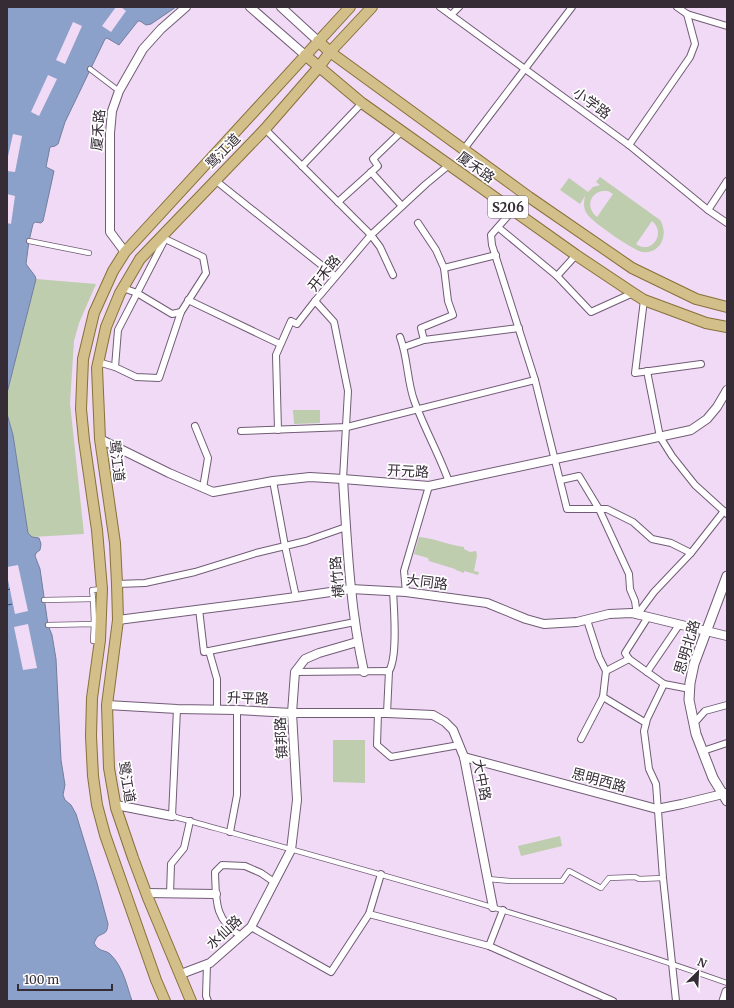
<svg xmlns="http://www.w3.org/2000/svg" width="734" height="1008" viewBox="0 0 734 1008" font-family="Merriweather,'Noto Sans SC',serif">
	<style>
		.green { fill: #bdcdad; fill-rule: evenodd }
		.water { fill: #8ca1c9; stroke: #727e9d }
		.pier { fill: #f1daf6 }
		.lines { fill: none; stroke-linecap: round; stroke-linejoin: round }
		.ferry { stroke: #324b81; stroke-width: 1; stroke-dasharray: 5 4; stroke-linecap: butt }
		.pedestrian-casing { stroke: #715c75; stroke-width: 6 }
		.minor-casing { stroke: #715c75; stroke-width: 8 }
		.tertiary-casing { stroke: #715c75; stroke-width: 10 }
		.secondary-casing { stroke: #715c75; stroke-width: 11 }
		.primary-casing { stroke: #887039; stroke-width: 12 }
		.pedestrian { stroke: #fff; stroke-width: 4.5 }
		.minor { stroke: #fff; stroke-width: 6 }
		.tertiary { stroke: #fff; stroke-width: 8 }
		.secondary { stroke: #fff; stroke-width: 9 }
		.primary { stroke: #d2bf89; stroke-width: 10 }
		.labels { text-anchor: middle; dominant-baseline: central; stroke-width: 3.5; stroke-linejoin: round; paint-order: stroke }
		.shield { fill: #fff; stroke: #726b72; stroke-width: 1 }
		.shield-label { font-size: 13px; font-weight: bold; fill: #352c36 }
		.street-label { font-size: 14px; fill: #352c36; stroke: #fff }
	</style>
	<rect width="100%" height="100%" fill="#f1daf6"/>
	<!-- green -->
	<g class="green">
		<path d="M 600,177 L 660,220 C 669,234 661,254 643,252 C 635,252 591,221 587,214 C 583,208 584,202 585,196 L 580,204 L 560,190 L 569,178 L 588,192 L 593,187 L 600,185 L 596,182 ZM 602,191 L 608,191 L 613,194 L 597,217 C 586,208 589,194 602,191 ZM 652,221 C 667,234 651,255 636,244 Z"/>
		<polygon points="36,279 96,284 79,323 74,341 70,403 84,534 32,537 28,533 13,435 7,414 7,393"/>
		<polygon points="293,410 320,410 320,423 294,424"/>
		<path d="M 419,537 C 434,538 448,545 464,547 L 464,549 L 470,552 L 476,551 L 477,555 L 474,571 L 479,572 L 478,575 L 464,571 L 464,573 L 456,570 L 455,569 L 429,561 L 428,558 L 414,554 Z"/>
		<polygon points="333,740 365,740 365,783 333,782"/>
		<polygon points="560,836 562,846 521,856 518,846"/>
	</g>
	<!-- water -->
	<g class="water">
		<polygon points="7,7 176,7 151,24 146,25 140,21 138,21 119,45 107,38 105,39 65,122 58,144 55,146 50,147 46,167 54,171 43,221 41,223 35,222 33,224 29,241 26,264 35,276 36,279 7,393"/>
		<path d="M 7,414 L 13,435 L 28,533 L 32,537 L 39,538 L 41,544 L 40,550 L 36,553 L 35,556 L 40,569 L 48,625 L 52,635 L 56,659 L 61,760 L 65,785 L 63,795 L 65,800 L 71,805 L 76,814 L 97,883 L 108,924 C 107,935 104,932 97,937 L 94,943 C 99,953 106,949 111,955 C 123,967 127,986 132,1001 L 7,1001 Z"/>
	</g>
	<!-- pier -->
	<g class="pier">
		<polygon points="116,7 121,7 126,11 111,32 102,26"/>
		<polygon points="73,22 82,26 65,64 56,60"/>
		<polygon points="48,75 57,79 39,116 31,112"/>
		<polygon points="13,134 22,136 15,172 7,171 7,161"/>
		<polygon points="7,194 15,196 11,224 7,223"/>
		<polygon points="18,565 28,611 15,614 7,575 7,567"/>
		<polygon points="28,624 37,668 23,670 14,627"/>
	</g>
	<g class="lines">
		<!-- ferry -->
		<g class="ferry">
			<polyline points="7,590 10,589"/>
			<polyline points="7,605 13,604"/>
		</g>
		<defs>
			<g id="pedestrian">
				<polyline points="90,69 119,91"/>
				<polyline points="29,241 89,253"/>
				<polyline points="93,599 94,624"/>
				<polyline points="44,600 93,599 92,590 102,589"/>
				<polyline points="48,625 94,624 93,641 100,640"/>
				<path d="M 172,816 C 358,868 545,919 727,983"/>
				<polyline points="488,879 510,881 562,881 569,871 601,888 609,878 635,877 639,879 663,878"/>
			</g>
			<g id="minor">
				<polyline points="440,7 629,145 708,210 727,223"/>
				<polyline points="687,14 727,26"/>
				<polyline points="451,15 459,7"/>
				<polyline points="265,129 371,235 380,247 393,275"/>
				<polyline points="629,145 690,57 695,44 687,14 677,7"/>
				<polyline points="464,149 572,7"/>
				<polyline points="302,166 362,103"/>
				<polyline points="371,172 402,206"/>
				<polyline points="215,180 335,276"/>
				<polyline points="338,202 378,166 373,159 402,131"/>
				<polyline points="513,210 491,235 492,245 535,380 567,509 607,509 633,522 652,539 671,543 691,553"/>
				<polyline points="708,210 727,181"/>
				<polyline points="418,223 436,250 444,268 448,301 453,315 421,328 424,340"/>
				<polyline points="499,228 557,276 591,312 633,293"/>
				<polyline points="165,239 118,330 115,367 136,377 159,378 181,312"/>
				<polyline points="444,268 496,255"/>
				<polyline points="557,276 576,255"/>
				<polyline points="123,288 137,293 172,314 181,312 206,273 203,257 163,238"/>
				<polyline points="188,300 280,344"/>
				<polyline points="644,300 635,373 701,364"/>
				<path d="M 400,337 C 408,358 407,381 414,400 C 424,428 439,454 449,482"/>
				<polyline points="404,347 424,340 519,328"/>
				<polyline points="98,362 115,367"/>
				<polyline points="647,371 660,437 672,456 695,485 727,514"/>
				<polyline points="195,426 208,458 203,488"/>
				<polyline points="278,430 276,355 291,321 297,324 315,301"/>
				<polyline points="241,431 347,427 535,380"/>
				<polyline points="343,479 348,391 334,322 315,301 371,235 426,184 449,165"/>
				<polyline points="561,480 579,476 599,509 629,574 630,589 635,601 637,615"/>
				<polyline points="273,481 285,546 296,597"/>
				<polyline points="117,584 145,583 195,572 256,553 306,541 346,527"/>
				<polyline points="406,592 404,571 429,486"/>
				<polyline points="199,609 204,652 355,622"/>
				<polyline points="637,615 654,592 691,553 724,511"/>
				<polyline points="648,617 625,653 629,659 664,684 690,689"/>
				<polyline points="209,651 217,679 217,710"/>
				<path d="M 389,671 C 398,657 394,609 393,591"/>
				<polyline points="606,671 629,659"/>
				<polyline points="295,672 389,671 387,713"/>
				<polyline points="647,672 679,625"/>
				<polyline points="664,684 647,719 644,731 649,769 656,784 663,878 676,1001"/>
				<polyline points="603,697 646,723"/>
				<polyline points="378,713 377,745 391,757 459,745"/>
				<polyline points="697,720 705,711 727,705"/>
				<polyline points="581,739 603,697 606,671 599,657 587,620"/>
				<polyline points="706,750 727,743"/>
				<polyline points="172,816 177,709"/>
				<polyline points="230,832 237,795 237,710"/>
				<polyline points="170,894 171,864 184,848 190,821"/>
				<polyline points="369,914 489,946 613,1001"/>
				<polyline points="251,927 331,972 369,914 381,874"/>
				<path d="M 241,936 C 214,920 216,900 215,872 L 222,865 L 245,866 L 261,873 L 274,882"/>
				<polyline points="489,946 503,910"/>
				<polyline points="207,964 206,996 208,1001"/>
			</g>
			<g id="tertiary">
				<polyline points="250,7 305,55"/>
				<polyline points="281,7 318,41"/>
				<polyline points="125,252 110,232 110,133 112,111 119,91 143,49 161,29 186,7"/>
				<polyline points="100,439 169,473 213,492 273,481 310,477 343,479 429,486 691,430 707,419 717,407 727,390"/>
				<path d="M 343,479 C 347,543 350,609 364,672"/>
				<polyline points="118,620 296,597 351,589 406,592 487,603 526,619 544,624 577,622 609,614 632,613 727,636"/>
				<polyline points="107,705 177,709 237,710 292,713 387,713 433,715 445,722 453,730 464,757 493,907"/>
				<polyline points="464,757 657,809 682,804 727,793"/>
				<polyline points="116,805 172,816"/>
				<polyline points="146,893 216,894"/>
				<polyline points="181,974 210,963 251,927 291,850 297,800 292,713 295,672 305,659 319,653 357,642"/>
			</g>
			<g id="secondary">
				<polyline points="727,576 694,664 690,683 689,700 696,734 713,778 727,801"/>
				<polyline points="724,1001 727,992"/>
			</g>
			<g id="primary">
				<polyline points="318,41 330,52 529,197 632,268 696,299 727,307"/>
				<polyline points="305,55 362,103 576,255 633,293 644,300 706,323 727,327"/>
				<polyline points="165,1001 156,980 105,835 97,805 93,776 91,736 92,698 100,640 102,589 97,530 84,440 81,409 83,359 94,313 113,271 125,252 350,7"/>
				<polyline points="191,1001 148,898 133,858 116,808 109,768 107,705 118,620 117,584 115,543 100,439 97,368 106,327 120,293 140,259 265,129 319,67 330,52 372,7"/>
			</g>
		</defs>
		<!-- pedestrian casing -->
		<use href="#pedestrian" class="pedestrian-casing"/>
		<!-- minor casing -->
		<use href="#minor" class="minor-casing"/>
		<!-- tertiary casing -->
		<use href="#tertiary" class="tertiary-casing"/>
		<!-- secondary casing -->
		<use href="#secondary" class="secondary-casing"/>
		<!-- primary casing -->
		<use href="#primary" class="primary-casing"/>
		<!-- pedestrian -->
		<use href="#pedestrian" class="pedestrian"/>
		<!-- minor -->
		<use href="#minor" class="minor"/>
		<!-- tertiary -->
		<use href="#tertiary" class="tertiary"/>
		<!-- secondary -->
		<use href="#secondary" class="secondary"/>
		<!-- primary -->
		<use href="#primary" class="primary"/>
	</g>
	<g class="labels">
		<!-- shield labels -->
		<rect class="shield" x="488" y="196" width="40" height="22" rx="3"/>
		<g class="shield-label">
			<text x="508" y="207">S206</text>
		</g>
		<!-- street labels -->
		<g class="street-label">
			<text transform="translate(592 103) rotate(36)">小学路</text>
			<text transform="translate(98 130) rotate(-85)">厦禾路</text>
			<text transform="translate(223 151) rotate(-46)">鹭江道</text>
			<text transform="translate(476 167) rotate(36)">厦禾路</text>
			<text transform="translate(324 273) rotate(-51)">开禾路</text>
			<text transform="translate(117 461) rotate(83)">鹭江道</text>
			<text transform="translate(408 471) rotate(3)">开元路</text>
			<text transform="translate(337 577) rotate(-95)">横竹路</text>
			<text transform="translate(427 582) rotate(7)">大同路</text>
			<text transform="translate(687 647) rotate(-73)">思明北路</text>
			<text transform="translate(248 698) rotate(2)">升平路</text>
			<text transform="translate(281 738) rotate(-93)">镇邦路</text>
			<text transform="translate(482 780) rotate(79)">大中路</text>
			<text transform="translate(599 780) rotate(15)">思明西路</text>
			<text transform="translate(127 782) rotate(80)">鹭江道</text>
			<text transform="translate(224 932) rotate(-43)">水仙路</text>
		</g>
	</g>
	<!-- border -->
	<rect width="734" height="1008" fill="none" stroke="#352c36" stroke-width="16"/>
	<!-- north arrow -->
	<g transform="translate(698 972) rotate(24)" stroke="#ffffff" stroke-width="3" paint-order="stroke">
	<path d="M0-3L7 15L0 10L-7 15Z" fill="#352c36"/>
	<text y="-6" font-size="11" font-weight="bold" text-anchor="middle" fill="#352c36">N</text>
	</g>
	<!-- scale -->
	<path d="M18 984v6h94v-6" fill="none" stroke="#352c36" stroke-width="2"/>
	<text x="24" y="984" font-size="12" fill="#352c36" stroke="#ffffff" stroke-width="3" paint-order="stroke">100 m</text>
</svg>
